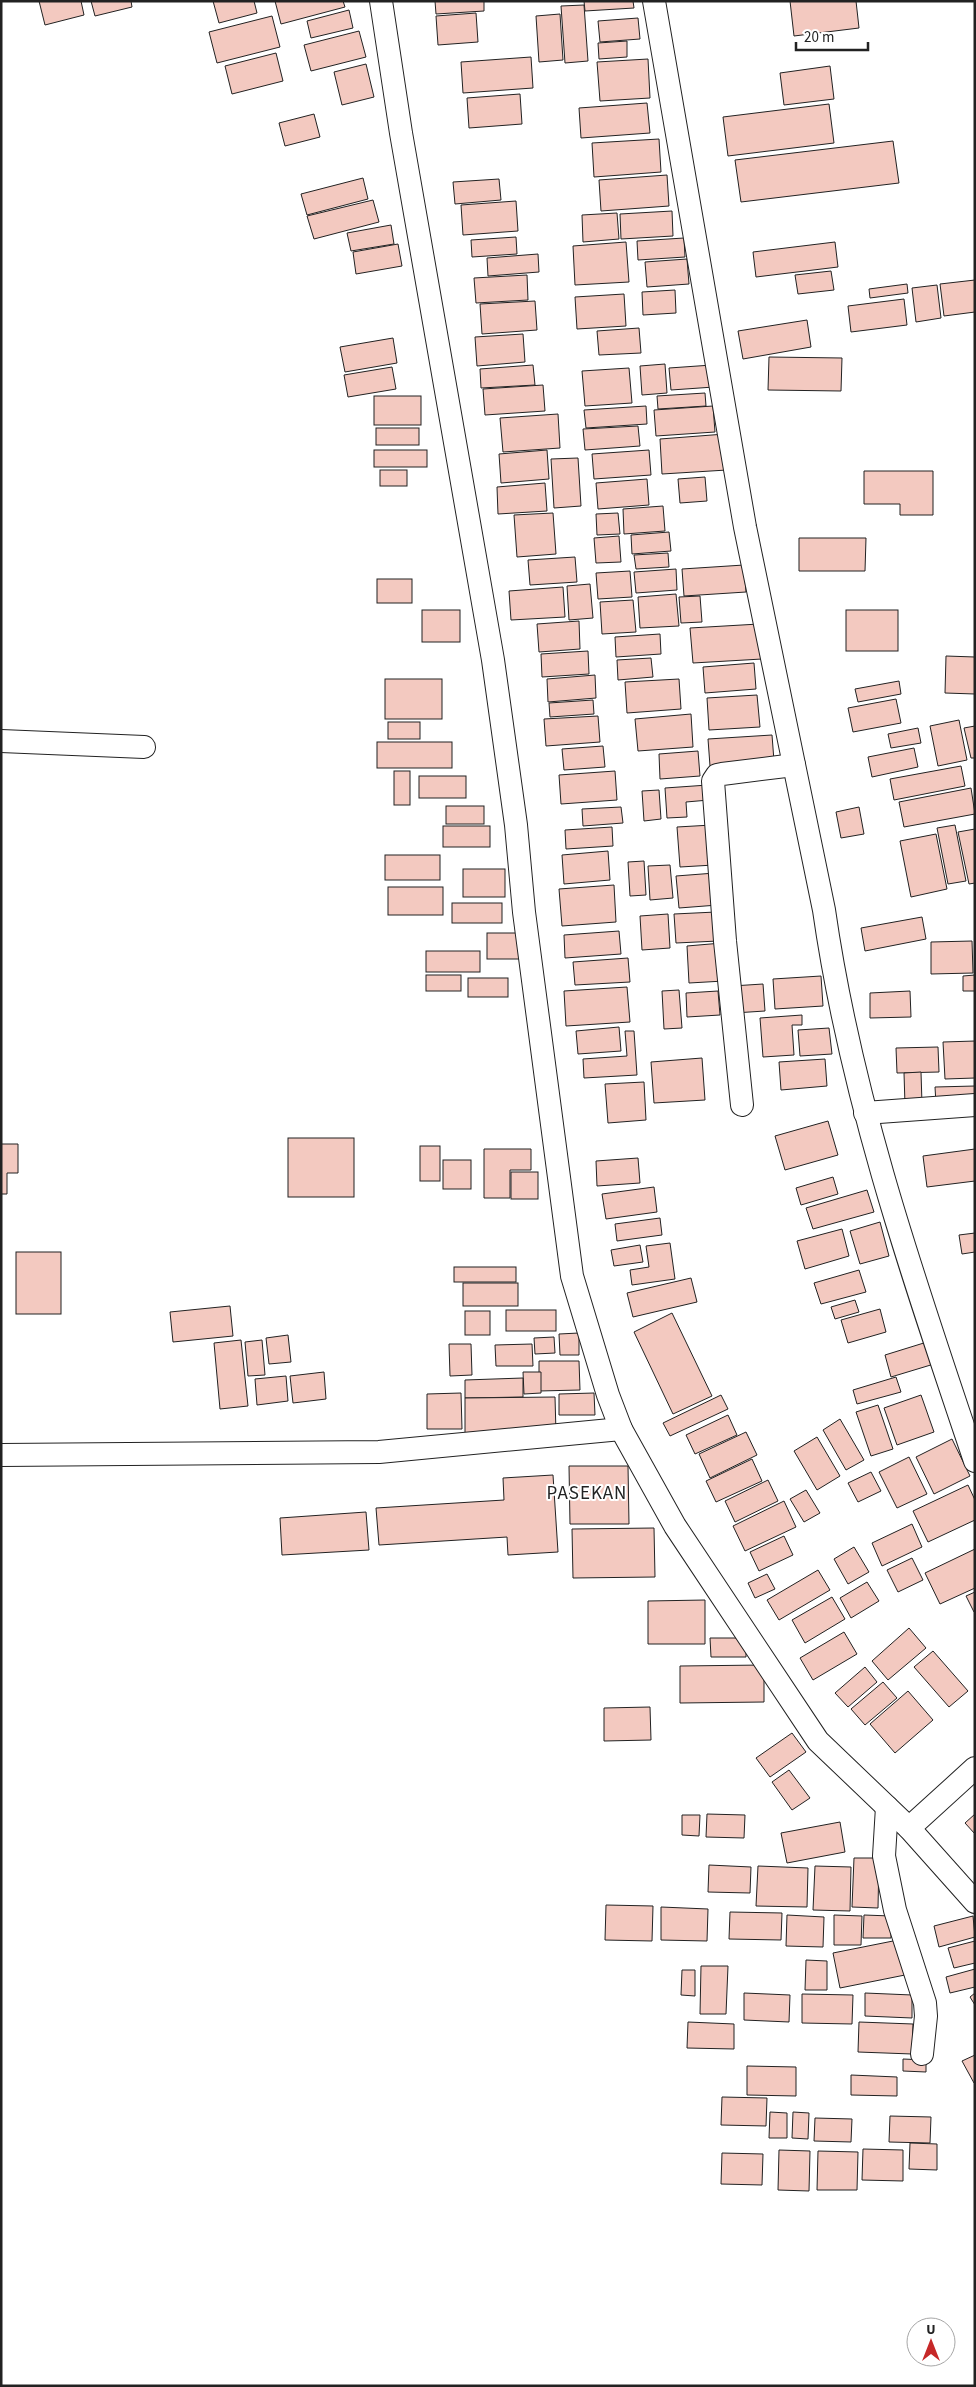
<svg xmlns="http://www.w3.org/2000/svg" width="976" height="2387" viewBox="0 0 976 2387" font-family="'Source Sans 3',sans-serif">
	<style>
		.building { fill: #f3c9c0; stroke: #222 }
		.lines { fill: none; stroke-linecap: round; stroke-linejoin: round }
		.minor-casing { stroke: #222; stroke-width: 24 }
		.minor { stroke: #fff; stroke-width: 22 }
		.labels { text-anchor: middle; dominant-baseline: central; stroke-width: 4; stroke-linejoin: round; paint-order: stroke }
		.quarter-label { font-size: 19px; letter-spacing: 1px; fill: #222; stroke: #fff }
	</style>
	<rect width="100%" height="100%" fill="#fff"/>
	<!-- building -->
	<g class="building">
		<polygon points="39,1 81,1 84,15 45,25"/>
		<polygon points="91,1 131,1 132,7 95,16"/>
		<polygon points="213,1 254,1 257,13 219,23"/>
		<polygon points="275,1 343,1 345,7 281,24"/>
		<polygon points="435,1 484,1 484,11 436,14"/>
		<polygon points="584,1 633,1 634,8 585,11"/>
		<polygon points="790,1 856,1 859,28 794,36"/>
		<polygon points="584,5 588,61 565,63 561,6"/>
		<polygon points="349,10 353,28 311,38 307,21"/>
		<polygon points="476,13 478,42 438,45 436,16"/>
		<polygon points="560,14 563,60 539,62 536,16"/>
		<polygon points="272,16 280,47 217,63 209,32"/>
		<polygon points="638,18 640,39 600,42 598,21"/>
		<polygon points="359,31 366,57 311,71 304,45"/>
		<polygon points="627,41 627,57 599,59 598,43"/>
		<polygon points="276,53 283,81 232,94 225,66"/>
		<polygon points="531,57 533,88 463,93 461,62"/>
		<polygon points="648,59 650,98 600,101 597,62"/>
		<polygon points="366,64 374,97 342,105 334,72"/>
		<polygon points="830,66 834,99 784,105 780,73"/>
		<polygon points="520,94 522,124 469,128 467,98"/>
		<polygon points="647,103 650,133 581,138 579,108"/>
		<polygon points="829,104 834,143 728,156 723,117"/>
		<polygon points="314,114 320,137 285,146 279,123"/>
		<polygon points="659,139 661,172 594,177 592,143"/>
		<polygon points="893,141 899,183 741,202 735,160"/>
		<polygon points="667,175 669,206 601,211 599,180"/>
		<polygon points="363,178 368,199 307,215 301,194"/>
		<polygon points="499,179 501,200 455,204 453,182"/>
		<polygon points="373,200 379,222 314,239 307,216"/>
		<polygon points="516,201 518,231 463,235 461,205"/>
		<polygon points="672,211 673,236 621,239 620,214"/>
		<polygon points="617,213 619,239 583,242 582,215"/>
		<polygon points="391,225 394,244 351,251 347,233"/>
		<polygon points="516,237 517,254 472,257 471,240"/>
		<polygon points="684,238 685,257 638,260 637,241"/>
		<polygon points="626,242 629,282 575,285 573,246"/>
		<polygon points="835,242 838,267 756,277 753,252"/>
		<polygon points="398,244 402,266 356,274 353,252"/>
		<polygon points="538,254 539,272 488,276 487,258"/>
		<polygon points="687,259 689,284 647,287 645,262"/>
		<polygon points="831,271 834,290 798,294 795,275"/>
		<polygon points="527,275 528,300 476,303 474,278"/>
		<polygon points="975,280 975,312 944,316 940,284"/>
		<polygon points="907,284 908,293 870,298 869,289"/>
		<polygon points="937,285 941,318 916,322 912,288"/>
		<polygon points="675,290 676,313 643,315 642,292"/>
		<polygon points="624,294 626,326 577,329 575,297"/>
		<polygon points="904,299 907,325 851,332 848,306"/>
		<polygon points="535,301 537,330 482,334 480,304"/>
		<polygon points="807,320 811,347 743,359 738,331"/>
		<polygon points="639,328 641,353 599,355 597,331"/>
		<polygon points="523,334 525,362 477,366 475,337"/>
		<polygon points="393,338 397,363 345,372 340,347"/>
		<polygon points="769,357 842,358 841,391 768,390"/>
		<polygon points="665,364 667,393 642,395 640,366"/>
		<polygon points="533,365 535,385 481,388 480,369"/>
		<polygon points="712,365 714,387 671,390 669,368"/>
		<polygon points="392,367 396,389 348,397 344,375"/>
		<polygon points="629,368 632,403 585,406 582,371"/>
		<polygon points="543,385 545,411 485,415 483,389"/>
		<polygon points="705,393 706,406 658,409 657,396"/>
		<rect x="374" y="396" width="47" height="29"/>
		<polygon points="646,406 647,424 586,428 584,410"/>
		<polygon points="713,406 715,432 656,436 654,410"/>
		<polygon points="558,414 560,448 503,452 500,418"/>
		<polygon points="638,426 640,446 585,450 583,429"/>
		<rect x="376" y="428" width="43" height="17"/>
		<polygon points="725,434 727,470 662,474 660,439"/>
		<rect x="374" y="450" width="53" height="17"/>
		<polygon points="547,450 549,479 501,483 499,454"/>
		<polygon points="649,450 651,475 594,479 592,454"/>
		<polygon points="578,458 581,506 554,508 551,459"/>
		<rect x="380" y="470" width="27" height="16"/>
		<polygon points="864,471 933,471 933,515 900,515 900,504 864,504"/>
		<polygon points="705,477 707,501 680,503 678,479"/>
		<polygon points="647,479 649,505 598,509 596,483"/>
		<polygon points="545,483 547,511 498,514 497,487"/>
		<polygon points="663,506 665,531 624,534 623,509"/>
		<polygon points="553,513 556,554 517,557 514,515"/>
		<polygon points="618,513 620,534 597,535 596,514"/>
		<polygon points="669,532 671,551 632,554 631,535"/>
		<polygon points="619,536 621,562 596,563 594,538"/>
		<polygon points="799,538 866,538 865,571 799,571"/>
		<polygon points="668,553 669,567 636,569 634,555"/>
		<polygon points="575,557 577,582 530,585 528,560"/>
		<polygon points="744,565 746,592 684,596 682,569"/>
		<polygon points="676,569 677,590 636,593 634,572"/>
		<polygon points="630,571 632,597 598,599 596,573"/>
		<rect x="377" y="579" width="35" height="24"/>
		<polygon points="590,584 593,618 569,620 567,586"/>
		<polygon points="563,587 565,617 511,620 509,591"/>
		<polygon points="676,594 679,626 640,628 638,597"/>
		<polygon points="700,596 702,622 681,623 679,597"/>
		<polygon points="633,600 636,632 602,634 600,602"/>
		<rect x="422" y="610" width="38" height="32"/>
		<rect x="846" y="610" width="52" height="41"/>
		<polygon points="579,621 580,649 539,652 537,624"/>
		<polygon points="759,624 762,659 693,663 690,628"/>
		<polygon points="660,634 661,654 616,657 615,637"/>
		<polygon points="588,651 589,674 542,677 541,654"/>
		<polygon points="946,656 975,657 975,694 945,693"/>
		<polygon points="651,658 653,677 618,680 617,660"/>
		<polygon points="754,663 756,689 705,693 703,667"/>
		<polygon points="595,675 596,698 548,702 547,679"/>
		<rect x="385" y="679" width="57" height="40"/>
		<polygon points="679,679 681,709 627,713 625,682"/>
		<polygon points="899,681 901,694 858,702 855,689"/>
		<polygon points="757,695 760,727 709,730 707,698"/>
		<polygon points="896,699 901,723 853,732 848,708"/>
		<polygon points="593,700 594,714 550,717 549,703"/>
		<polygon points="691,714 693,747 638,751 635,719"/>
		<polygon points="598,716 600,742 546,746 544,719"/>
		<polygon points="959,720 967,760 938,766 930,726"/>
		<rect x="388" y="722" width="32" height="17"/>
		<polygon points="975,726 975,758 971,758 964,728"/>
		<polygon points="918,728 921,743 891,748 888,734"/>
		<polygon points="772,735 774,761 710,766 708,739"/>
		<rect x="377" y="742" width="75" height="26"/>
		<polygon points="603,746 605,767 564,770 562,749"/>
		<polygon points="914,748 918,767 872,777 868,757"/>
		<polygon points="698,751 700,776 660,779 659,754"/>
		<polygon points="961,766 965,786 894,800 890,779"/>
		<rect x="394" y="771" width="16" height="34"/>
		<polygon points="615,771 617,800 561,804 559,775"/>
		<rect x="419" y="776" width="47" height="22"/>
		<polygon points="708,785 709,800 686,802 687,817 667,818 665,788"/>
		<polygon points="971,788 975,814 904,827 899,802"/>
		<polygon points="659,790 661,819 644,821 642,791"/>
		<rect x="446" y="806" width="38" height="18"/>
		<polygon points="621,807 623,823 583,826 582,809"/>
		<polygon points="859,807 864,834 841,838 836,812"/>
		<polygon points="712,825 714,865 680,867 677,827"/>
		<polygon points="955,825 966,881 948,884 937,828"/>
		<rect x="443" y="826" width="47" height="21"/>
		<polygon points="612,827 613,846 566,849 565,830"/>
		<polygon points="975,829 975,883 969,884 958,832"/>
		<polygon points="936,834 947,889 911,897 900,841"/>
		<polygon points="608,851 610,880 564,884 562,855"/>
		<rect x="385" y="855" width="55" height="25"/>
		<polygon points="644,861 646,895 630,896 628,862"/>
		<polygon points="670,865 673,898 650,900 648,866"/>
		<rect x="463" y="869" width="42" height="28"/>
		<polygon points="715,873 718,905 679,908 676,876"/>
		<polygon points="614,885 616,922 562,926 559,889"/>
		<rect x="388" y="887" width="55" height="28"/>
		<rect x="452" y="903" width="50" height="20"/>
		<polygon points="716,912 718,941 676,943 674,914"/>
		<polygon points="668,914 670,948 642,950 640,916"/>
		<polygon points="922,917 926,939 865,951 861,928"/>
		<polygon points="619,931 621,954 565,958 564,935"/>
		<rect x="487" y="933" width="35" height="26"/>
		<polygon points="972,941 973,973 931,974 931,942"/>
		<polygon points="722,943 724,981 689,983 687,946"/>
		<rect x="426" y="951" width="54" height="21"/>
		<polygon points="628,958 630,982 575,985 573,962"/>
		<rect x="426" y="975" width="35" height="16"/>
		<polygon points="975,975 975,991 963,991 963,976"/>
		<polygon points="821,976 823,1006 775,1009 773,979"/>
		<rect x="468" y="978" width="40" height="19"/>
		<polygon points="763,984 765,1011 734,1013 732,986"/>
		<polygon points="627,987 630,1022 566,1026 564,991"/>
		<polygon points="679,990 682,1028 664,1029 662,991"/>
		<polygon points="718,991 720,1015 687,1017 686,993"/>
		<polygon points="910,991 911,1017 870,1018 870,993"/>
		<polygon points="802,1015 802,1025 792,1025 794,1055 763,1057 760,1018"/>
		<polygon points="619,1027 621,1051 578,1054 576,1031"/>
		<polygon points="829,1028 832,1054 800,1056 798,1030"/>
		<polygon points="625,1031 634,1031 637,1075 584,1078 583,1059 627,1056"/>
		<polygon points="975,1041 975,1078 945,1079 943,1042"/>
		<polygon points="938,1047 939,1072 897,1073 896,1048"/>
		<polygon points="702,1058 705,1100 654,1103 651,1062"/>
		<polygon points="825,1059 827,1086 781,1090 779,1062"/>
		<polygon points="921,1072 922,1104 905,1105 904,1073"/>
		<polygon points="644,1082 646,1120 608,1123 605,1084"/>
		<polygon points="975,1086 975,1103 936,1104 935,1087"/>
		<polygon points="828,1121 838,1155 785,1170 775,1136"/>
		<rect x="288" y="1138" width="66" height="59"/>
		<polygon points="1,1144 18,1144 18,1173 7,1173 7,1194 1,1194"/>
		<rect x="420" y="1146" width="20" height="35"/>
		<polygon points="484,1149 531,1149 531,1170 510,1170 510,1198 484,1198"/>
		<polygon points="975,1149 975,1181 927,1187 923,1156"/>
		<polygon points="638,1158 640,1183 597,1186 596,1161"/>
		<rect x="443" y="1160" width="28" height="29"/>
		<rect x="511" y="1172" width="27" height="27"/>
		<polygon points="833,1177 838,1194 801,1205 796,1188"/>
		<polygon points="654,1187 657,1212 606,1219 602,1194"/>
		<polygon points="867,1190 874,1212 813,1229 806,1208"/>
		<polygon points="660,1218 662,1235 617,1241 615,1224"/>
		<polygon points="880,1222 889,1256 860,1264 850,1231"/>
		<polygon points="842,1229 849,1256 805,1269 797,1241"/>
		<polygon points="975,1233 975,1252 962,1254 959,1235"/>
		<polygon points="670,1243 675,1279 632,1285 630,1270 649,1267 646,1246"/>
		<polygon points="640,1245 643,1262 614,1266 611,1250"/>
		<rect x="16" y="1252" width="45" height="62"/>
		<rect x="454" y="1267" width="62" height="15"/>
		<polygon points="859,1270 866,1292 821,1304 814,1283"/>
		<polygon points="691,1278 697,1302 633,1317 627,1293"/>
		<rect x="463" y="1283" width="55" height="23"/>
		<polygon points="855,1300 859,1312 835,1319 831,1307"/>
		<polygon points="230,1306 233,1336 173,1342 170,1312"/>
		<polygon points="880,1309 886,1332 848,1343 841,1320"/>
		<rect x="506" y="1310" width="50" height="21"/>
		<rect x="465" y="1311" width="25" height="24"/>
		<polygon points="672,1313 712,1396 673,1414 634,1332"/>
		<polygon points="579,1333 579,1355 560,1355 559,1334"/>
		<polygon points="288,1335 291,1362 269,1364 266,1338"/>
		<polygon points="554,1337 555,1353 535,1354 534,1338"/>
		<polygon points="241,1340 248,1406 220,1409 214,1343"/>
		<polygon points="262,1340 265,1375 248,1376 245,1342"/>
		<polygon points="927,1342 934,1364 891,1377 885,1355"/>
		<polygon points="449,1344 471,1344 472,1375 450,1376"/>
		<polygon points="532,1344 533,1366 496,1366 495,1345"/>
		<polygon points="539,1361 579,1361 580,1390 539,1391"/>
		<polygon points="324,1372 326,1399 293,1403 290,1376"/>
		<polygon points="523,1372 541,1372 541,1393 524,1394"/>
		<polygon points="286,1376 288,1401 257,1405 255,1379"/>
		<polygon points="896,1377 901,1392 857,1404 853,1390"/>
		<polygon points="523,1378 523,1397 465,1398 465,1380"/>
		<polygon points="461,1393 462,1429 427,1429 427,1394"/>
		<polygon points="594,1393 595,1415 559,1415 559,1394"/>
		<polygon points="721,1395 728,1409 670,1436 663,1423"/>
		<polygon points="921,1395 934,1432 897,1445 884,1408"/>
		<polygon points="555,1397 556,1433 465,1434 465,1398"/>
		<polygon points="878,1405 893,1449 871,1456 856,1412"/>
		<polygon points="728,1415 737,1435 695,1454 686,1435"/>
		<polygon points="840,1419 864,1460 846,1470 823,1430"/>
		<polygon points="746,1432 757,1455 710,1478 699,1454"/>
		<polygon points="817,1437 840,1476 817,1490 794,1451"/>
		<polygon points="952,1439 970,1476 934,1494 916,1457"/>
		<polygon points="909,1457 927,1494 897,1508 879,1472"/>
		<polygon points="752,1459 762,1481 716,1502 706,1481"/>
		<polygon points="569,1466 628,1466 629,1524 570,1524"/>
		<polygon points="871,1472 881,1491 858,1502 848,1483"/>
		<polygon points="553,1475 558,1552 508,1555 507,1537 379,1545 376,1508 504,1500 503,1478"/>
		<polygon points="768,1480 778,1501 735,1522 725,1501"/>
		<polygon points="968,1485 975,1500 975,1520 928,1542 913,1511"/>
		<polygon points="806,1490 820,1513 804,1522 790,1499"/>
		<polygon points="784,1501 796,1527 745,1551 733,1526"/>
		<polygon points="366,1512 369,1550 282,1555 280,1518"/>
		<polygon points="912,1524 922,1547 882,1566 872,1543"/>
		<polygon points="654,1528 655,1577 573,1578 572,1529"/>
		<polygon points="784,1536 793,1555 759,1571 750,1552"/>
		<polygon points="854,1547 869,1572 848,1584 834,1559"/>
		<polygon points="975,1549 975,1588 940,1604 925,1573"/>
		<polygon points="912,1558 923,1580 898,1592 887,1570"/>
		<polygon points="818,1570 830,1590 779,1620 767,1600"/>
		<polygon points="767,1574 775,1589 755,1598 748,1583"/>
		<polygon points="867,1582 879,1601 851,1618 840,1598"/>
		<polygon points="975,1592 975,1611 974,1612 966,1596"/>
		<polygon points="832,1597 845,1619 805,1643 792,1620"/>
		<polygon points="705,1600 705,1644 648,1644 648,1601"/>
		<polygon points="909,1628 926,1648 888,1680 872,1661"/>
		<polygon points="844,1632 857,1654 813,1680 800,1658"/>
		<polygon points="710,1638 746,1638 746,1657 711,1657"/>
		<polygon points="933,1651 968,1691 949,1707 914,1667"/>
		<polygon points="764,1665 764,1702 680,1703 680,1666"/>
		<polygon points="865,1667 877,1682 848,1707 835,1693"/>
		<polygon points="883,1682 897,1698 865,1725 851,1709"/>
		<polygon points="908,1691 933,1720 895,1753 870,1724"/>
		<polygon points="650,1707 651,1740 604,1741 604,1708"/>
		<polygon points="792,1733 806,1752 770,1777 756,1758"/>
		<polygon points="789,1770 810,1798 792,1810 772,1782"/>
		<polygon points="707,1814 745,1815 744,1838 706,1837"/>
		<polygon points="975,1814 975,1834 965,1823"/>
		<polygon points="682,1815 700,1815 699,1836 682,1835"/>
		<polygon points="840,1822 845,1852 787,1863 781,1833"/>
		<polygon points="854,1858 879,1858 878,1908 852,1907"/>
		<polygon points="709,1865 751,1867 750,1893 708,1892"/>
		<polygon points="758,1866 808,1868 807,1907 756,1906"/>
		<polygon points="815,1866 851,1867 850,1911 813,1910"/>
		<polygon points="606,1905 653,1906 652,1941 605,1940"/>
		<polygon points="661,1907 708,1909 707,1941 661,1940"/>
		<polygon points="730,1912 782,1913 781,1940 729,1939"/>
		<polygon points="787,1915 824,1917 823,1947 786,1946"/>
		<polygon points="834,1915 862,1916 861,1945 834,1945"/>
		<polygon points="864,1915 891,1916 891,1938 863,1938"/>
		<polygon points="973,1916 975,1937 939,1947 934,1926"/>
		<polygon points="898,1940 905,1975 840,1988 833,1953"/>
		<polygon points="975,1941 975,1963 954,1968 948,1948"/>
		<polygon points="806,1960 827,1961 827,1990 805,1990"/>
		<polygon points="701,1966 728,1966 726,2014 700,2014"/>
		<polygon points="975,1969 975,1987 950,1993 946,1977"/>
		<polygon points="682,1970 695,1970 695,1996 681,1995"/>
		<polygon points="744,1993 790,1995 789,2022 744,2020"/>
		<polygon points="865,1993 912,1995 912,2018 865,2016"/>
		<polygon points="975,1993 975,2005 970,1997"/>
		<polygon points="802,1994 853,1995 852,2024 802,2023"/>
		<polygon points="688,2022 734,2024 734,2049 687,2048"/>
		<polygon points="859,2022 913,2024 912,2054 858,2052"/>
		<polygon points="975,2055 975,2083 974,2083 962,2061"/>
		<polygon points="903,2059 926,2060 926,2072 903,2071"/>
		<polygon points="747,2066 796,2067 796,2096 747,2095"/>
		<polygon points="851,2075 897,2077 897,2096 851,2095"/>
		<polygon points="722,2097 767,2098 766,2126 721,2125"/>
		<polygon points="770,2112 787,2113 787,2138 769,2138"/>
		<polygon points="793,2112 809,2113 808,2139 792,2138"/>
		<polygon points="890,2116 931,2117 930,2143 889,2142"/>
		<polygon points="815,2118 852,2119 851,2142 814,2141"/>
		<polygon points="910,2143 937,2144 937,2170 909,2169"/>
		<polygon points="863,2149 903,2150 903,2181 862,2180"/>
		<polygon points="779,2150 810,2151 809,2191 778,2190"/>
		<polygon points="818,2151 858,2152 857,2190 817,2190"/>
		<polygon points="722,2153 763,2154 762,2185 721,2184"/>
	</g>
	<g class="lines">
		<defs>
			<g id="minor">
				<polyline points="381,1 401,133 493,660 516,825 524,912 572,1276 608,1395 621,1429 675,1526 818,1741 909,1828 975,1902"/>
				<path d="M 654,1 L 745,527 L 824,910 C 851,1099 914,1280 975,1461"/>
				<polyline points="1,741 144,747"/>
				<polyline points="742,1105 725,941 713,781 717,775 722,774 794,765"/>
				<polyline points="865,1113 975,1105"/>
				<polyline points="1,1455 379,1452 621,1429"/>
				<polyline points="887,1807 884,1856 895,1910 925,2003 926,2016 922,2054"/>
				<polyline points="909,1828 975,1768"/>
			</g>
		</defs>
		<!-- minor casing -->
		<use href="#minor" class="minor-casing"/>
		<!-- minor -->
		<use href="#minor" class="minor"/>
	</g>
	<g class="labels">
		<!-- quarter labels -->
		<g class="quarter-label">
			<text x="587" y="1493">PASEKAN</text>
		</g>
	</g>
	<!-- border -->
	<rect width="976" height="2387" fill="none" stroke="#222222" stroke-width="5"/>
	<!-- north arrow -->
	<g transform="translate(931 2342)"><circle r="24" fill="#ffffff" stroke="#a7a7a7"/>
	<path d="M0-4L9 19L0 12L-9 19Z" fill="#c62828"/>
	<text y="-8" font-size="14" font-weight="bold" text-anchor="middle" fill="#222222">U</text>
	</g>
	<!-- scale -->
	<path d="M796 42v8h72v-8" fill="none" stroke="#222222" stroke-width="2.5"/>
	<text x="804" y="42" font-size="15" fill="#222222" stroke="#ffffff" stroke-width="4" paint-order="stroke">20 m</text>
</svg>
